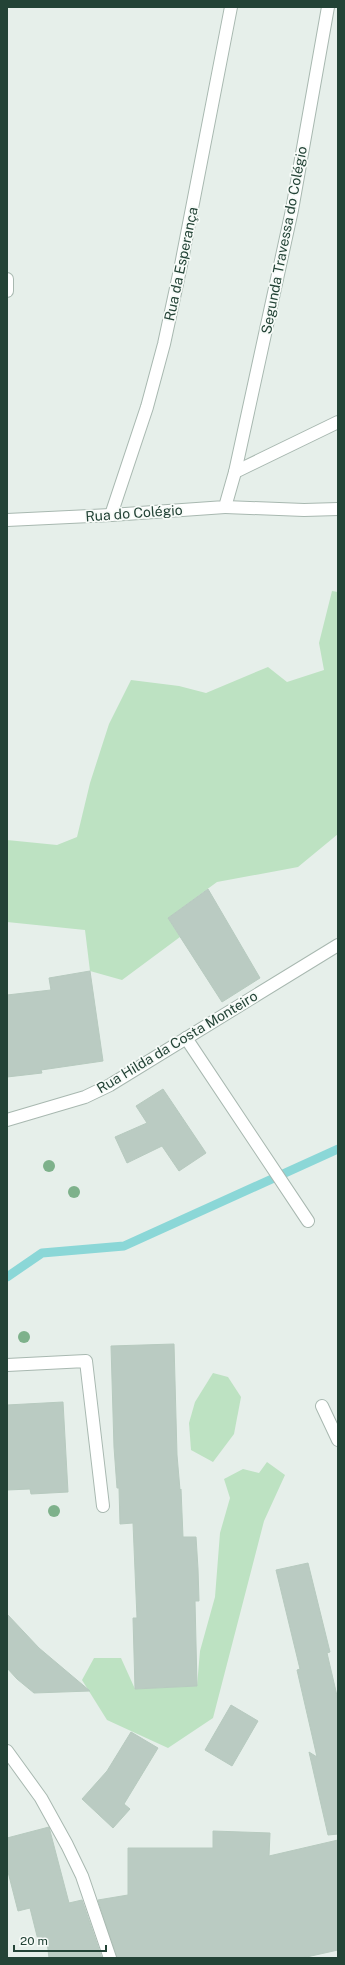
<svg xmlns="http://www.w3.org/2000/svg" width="345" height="1965" viewBox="0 0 345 1965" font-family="'Public Sans',sans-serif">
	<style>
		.green { fill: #bde2c2 }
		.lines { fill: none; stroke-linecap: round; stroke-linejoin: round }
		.stream { stroke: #8bd7d7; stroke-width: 9 }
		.building { fill: #bacbc2; stroke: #b7cabf }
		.minor-casing { stroke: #a8b8b0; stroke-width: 14 }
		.minor { stroke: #fff; stroke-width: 12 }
		.tree { fill: #7eb18b }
		.labels { text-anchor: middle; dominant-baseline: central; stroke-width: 3.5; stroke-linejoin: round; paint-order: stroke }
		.street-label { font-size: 14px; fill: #234336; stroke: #f7fbf8 }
	</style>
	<rect width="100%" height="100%" fill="#e6efea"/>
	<!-- green -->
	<g class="green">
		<polygon points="332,591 338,592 338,834 298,867 217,882 168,918 180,937 122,980 90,971 85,930 7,922 7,840 57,845 77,837 90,783 109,724 131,680 179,686 206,693 268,667 287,682 324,670 319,643"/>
		<polygon points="213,1373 228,1377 241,1397 234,1434 213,1462 191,1450 189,1423 195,1402"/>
		<polygon points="267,1462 285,1475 264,1521 213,1718 168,1748 107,1720 82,1680 94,1658 121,1658 135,1689 197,1686 200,1651 215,1597 220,1533 230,1498 224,1479 243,1469 259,1473"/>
	</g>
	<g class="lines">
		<!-- stream -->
		<polyline class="stream" points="7,1277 42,1253 124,1246 338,1149"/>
	</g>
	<!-- building -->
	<g class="building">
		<polygon points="208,889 260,978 222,1002 168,918"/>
		<polygon points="90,971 103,1061 41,1070 42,1073 7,1077 7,995 51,990 49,978"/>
		<polygon points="163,1089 206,1153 179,1171 162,1146 127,1163 115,1137 147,1123 136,1106"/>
		<polygon points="174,1344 177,1455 180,1490 181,1489 183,1537 196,1537 198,1569 199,1601 195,1601 197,1686 135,1689 133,1618 137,1618 133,1523 120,1524 119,1488 117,1488 114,1447 111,1346"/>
		<polygon points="63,1402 68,1492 31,1494 30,1489 7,1490 7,1405"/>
		<polygon points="308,1563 330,1652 327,1653 338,1700 338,1834 328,1835 309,1752 317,1757 297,1670 300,1669 276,1570"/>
		<polygon points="7,1614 39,1648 90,1691 34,1693 17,1679 7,1668"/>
		<polygon points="231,1705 258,1721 232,1766 205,1750"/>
		<polygon points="131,1732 158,1748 124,1804 130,1809 113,1828 82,1799 107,1771"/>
		<polygon points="49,1827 69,1903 82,1900 102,1958 49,1958 47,1942 39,1944 30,1908 18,1911 7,1868 7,1838"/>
		<polygon points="213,1831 270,1833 269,1856 338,1840 338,1950 302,1958 117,1958 98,1900 128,1895 128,1848 213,1848"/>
	</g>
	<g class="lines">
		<defs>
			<g id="minor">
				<polyline points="7,279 7,291"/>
				<polyline points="235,472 338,422"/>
				<polyline points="225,507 304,510 338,509"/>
				<polyline points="111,515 147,407 164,344 181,265 231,7"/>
				<polyline points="7,520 111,515 225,507 235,472 292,210 328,7"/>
				<polyline points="186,1038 308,1221"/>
				<polyline points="7,1120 85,1097 110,1085 338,945"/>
				<polyline points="7,1365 86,1361 103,1506"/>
				<polyline points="322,1406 338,1440"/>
				<polyline points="7,1751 41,1798 67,1845 82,1876 110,1958"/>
			</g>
		</defs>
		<!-- minor casing -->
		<use href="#minor" class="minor-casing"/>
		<!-- minor -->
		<use href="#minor" class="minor"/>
	</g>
	<!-- trees -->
	<g class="tree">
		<circle cx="49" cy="1166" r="6"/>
		<circle cx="74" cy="1192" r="6"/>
		<circle cx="24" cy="1337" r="6"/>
		<circle cx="54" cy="1511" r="6"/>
	</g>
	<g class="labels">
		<!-- street labels -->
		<g class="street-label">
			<text transform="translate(284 240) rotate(-79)">Segunda Travessa do Colégio</text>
			<text transform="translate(181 264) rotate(-78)">Rua da Esperança</text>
			<text transform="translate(134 513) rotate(-4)">Rua do Colégio</text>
			<text transform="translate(177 1042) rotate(-31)">Rua Hilda da Costa Monteiro</text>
		</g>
	</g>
	<!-- border -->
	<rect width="345" height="1965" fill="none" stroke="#234336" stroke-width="16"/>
	<!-- scale -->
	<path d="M14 1945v6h92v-6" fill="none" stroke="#234336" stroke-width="2"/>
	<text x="20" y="1945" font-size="12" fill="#234336" stroke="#f7fbf8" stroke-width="3" paint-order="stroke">20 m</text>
</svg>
